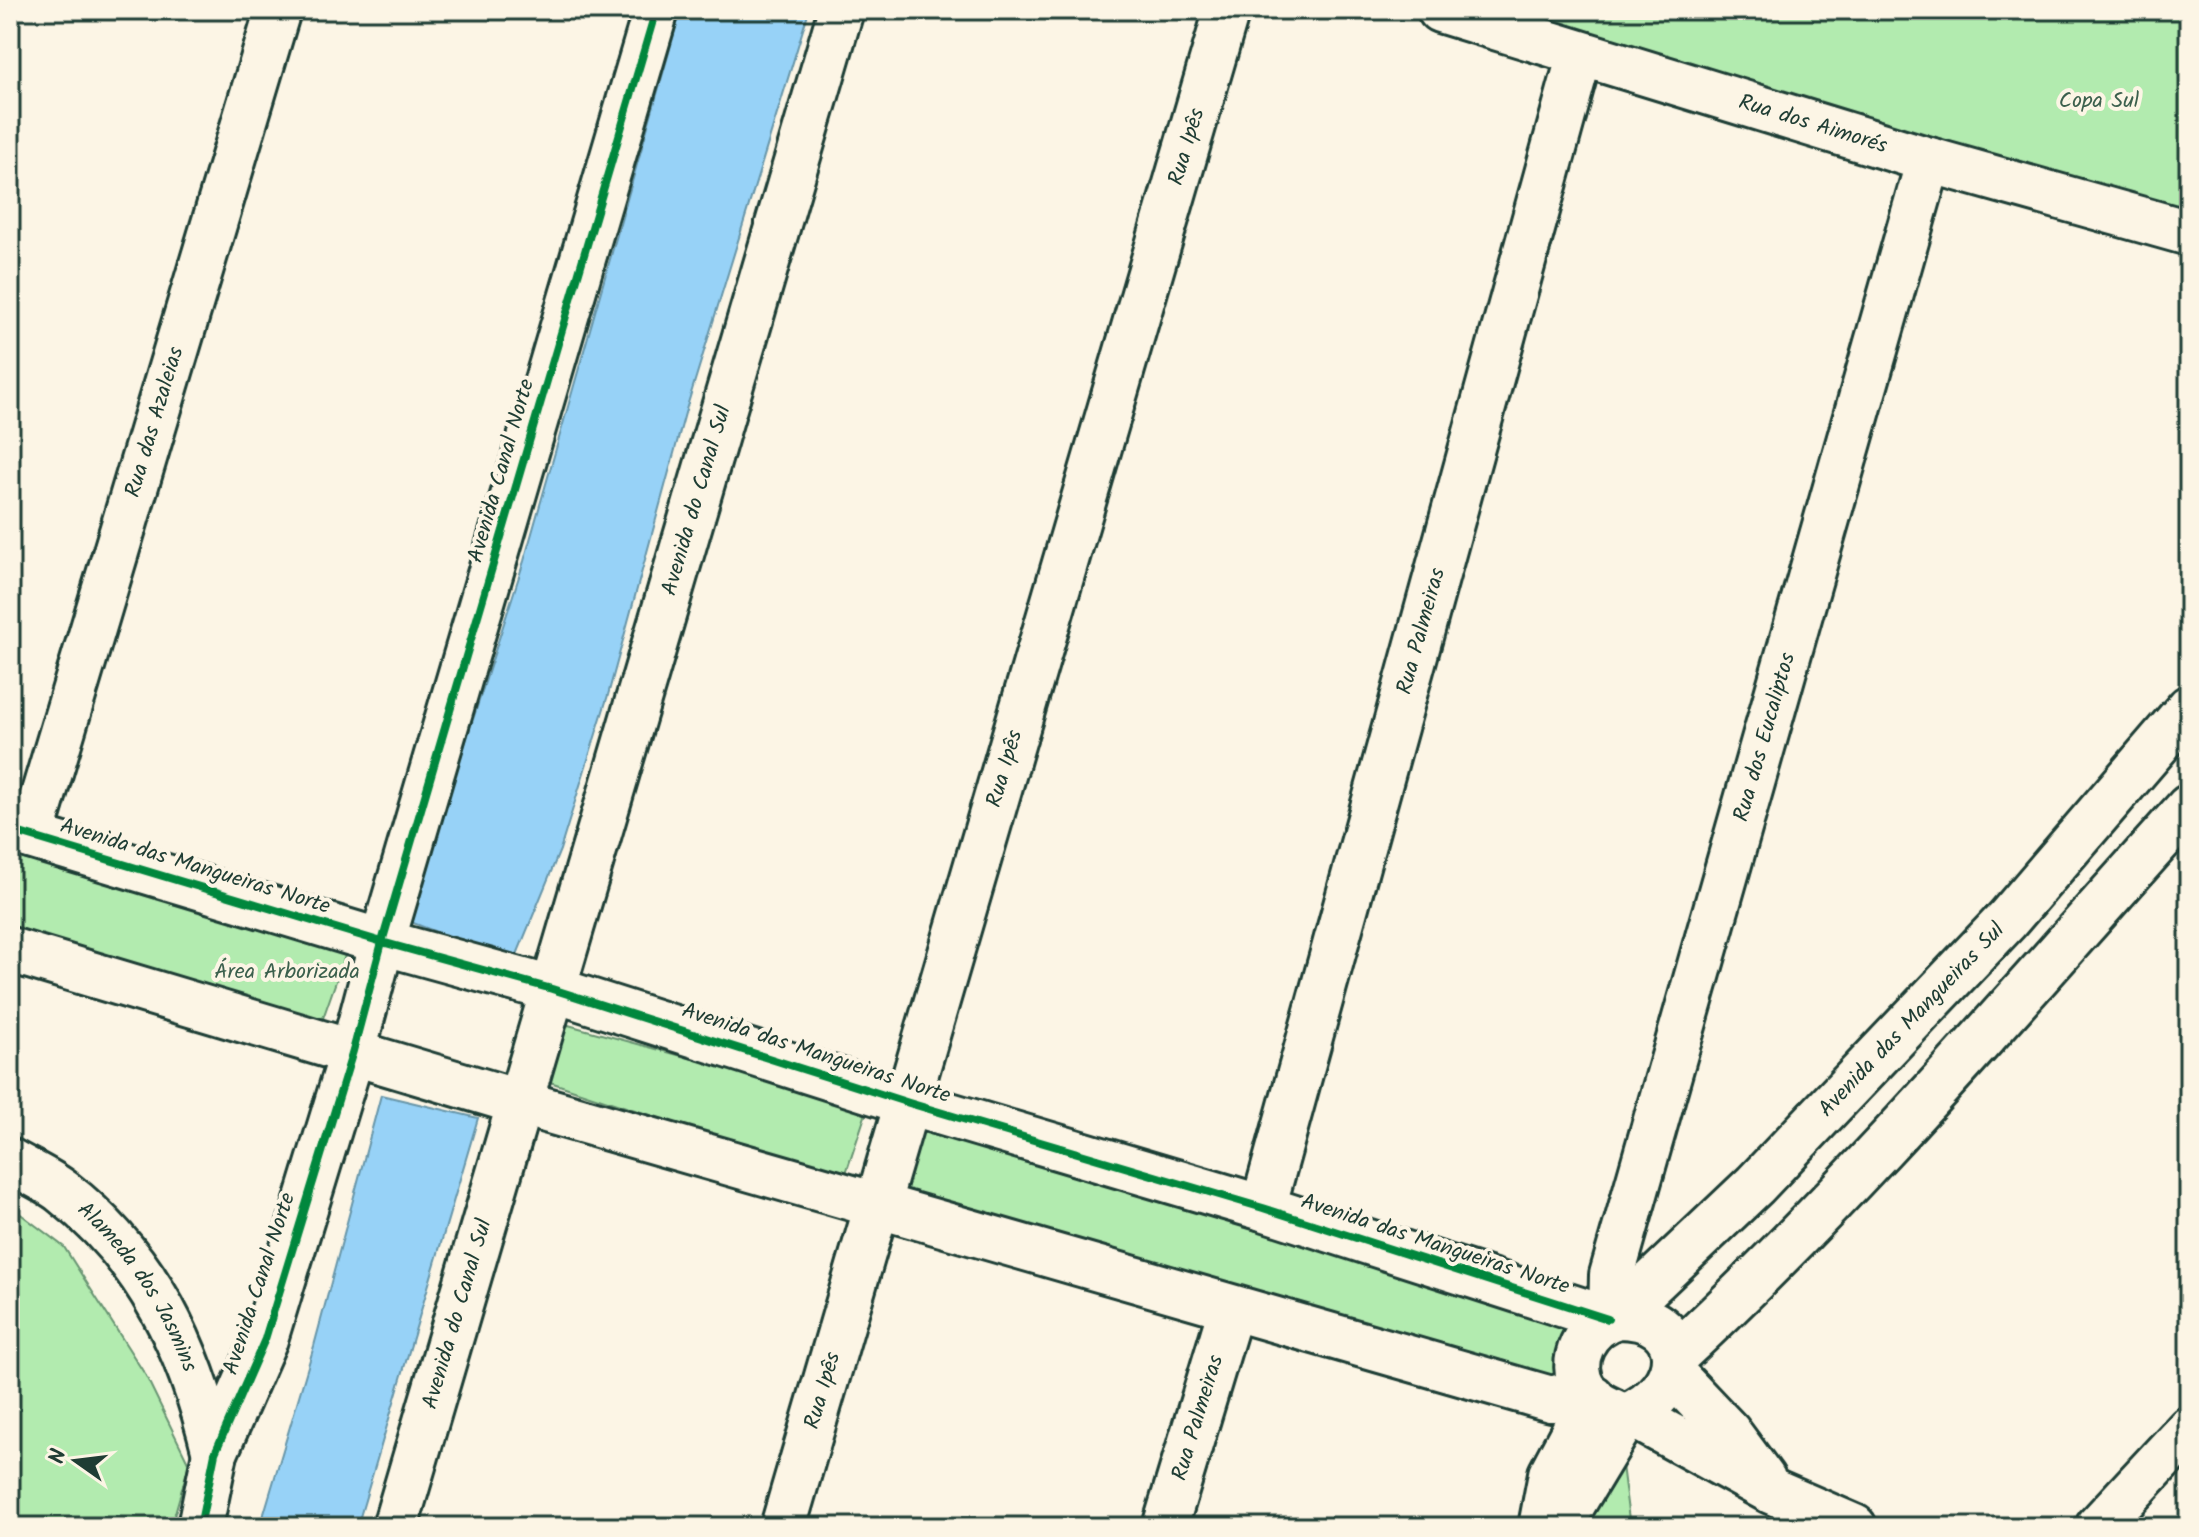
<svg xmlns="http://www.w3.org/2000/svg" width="2199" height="1537" viewBox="0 0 2199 1537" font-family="Kalam,sans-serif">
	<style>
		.green { fill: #b2ebaf; stroke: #689472; stroke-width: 2 }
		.water { fill: #97d2f7; stroke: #6796a9; stroke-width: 2 }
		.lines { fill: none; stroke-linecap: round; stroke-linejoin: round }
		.minor-casing { stroke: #1f3d34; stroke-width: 50 }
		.minor { stroke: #fcf5e5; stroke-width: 44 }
		.cycleway-casing { stroke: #fcf5e5; stroke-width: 13 }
		.cycleway { stroke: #00873e; stroke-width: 8 }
		.labels { text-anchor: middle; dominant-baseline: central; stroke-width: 8; stroke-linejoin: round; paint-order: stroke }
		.park-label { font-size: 22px; fill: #3c604d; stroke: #fcf5e5 }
		.street-label { font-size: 22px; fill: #1f3d34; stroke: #fcf5e5 }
	</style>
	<rect width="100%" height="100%" fill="#fcf5e5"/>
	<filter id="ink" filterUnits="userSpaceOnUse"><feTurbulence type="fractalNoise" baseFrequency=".0125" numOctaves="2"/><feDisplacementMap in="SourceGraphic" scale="16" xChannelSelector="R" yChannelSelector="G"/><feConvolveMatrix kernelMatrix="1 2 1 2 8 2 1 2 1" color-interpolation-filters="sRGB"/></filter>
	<g filter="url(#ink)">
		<!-- green -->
		<g class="green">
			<polygon points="1508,10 2189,10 2189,224"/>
			<polygon points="10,854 347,950 322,1021 10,930"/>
			<polygon points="561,1023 868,1107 844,1179 547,1081"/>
			<path d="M 932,1126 L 1564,1319 C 1571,1339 1564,1364 1553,1381 L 905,1192 L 903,1145 L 913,1130 Z"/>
			<polygon points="10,1206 64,1247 146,1376 189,1464 171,1527 10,1527"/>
			<polygon points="1619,1442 1630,1527 1578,1527"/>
		</g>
		<!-- water -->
		<g class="water">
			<polygon points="681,10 809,10 685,413 608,695 560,850 514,962 408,921 524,561"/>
			<polygon points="381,1095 478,1118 357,1527 260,1527 314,1346"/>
		</g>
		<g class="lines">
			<defs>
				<g id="minor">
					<path id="s1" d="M 1440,10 L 1929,160 L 2189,233"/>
					<polyline points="10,830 382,942 552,989 909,1103 1263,1208 1608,1319"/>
					<path id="s2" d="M 31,836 L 278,10"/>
					<polyline points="10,950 518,1102 1551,1399 1584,1391"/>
					<path id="s3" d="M 10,1161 C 27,1171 48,1180 63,1192 C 149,1259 190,1349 215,1453"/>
					<path id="s4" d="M 1263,1208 L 1580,54"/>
					<path id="s5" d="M 1617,1316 L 1755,1185 L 2007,920 L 2189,708"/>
					<path d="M 1617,1316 C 1693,1315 1690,1390 1626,1416 C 1612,1412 1592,1403 1584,1390 C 1566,1360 1586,1325 1617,1316 Z"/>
					<path id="s6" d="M 1611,1318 L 1612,1275 L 1929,160"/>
					<path d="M 1675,1356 C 1859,1185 2021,993 2189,807"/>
					<polyline points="1674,1375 1729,1433 1763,1479"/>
					<polyline points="1631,1414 1771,1491 1854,1527"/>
					<polyline points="200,1527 215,1453 265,1339 353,1051 382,942 656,10"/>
					<path id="s7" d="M 395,1527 L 841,10"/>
					<path id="s8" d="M 783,1527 L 1227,10"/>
					<path id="s9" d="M 1165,1527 L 1231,1309"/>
					<polyline points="1541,1527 1551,1474 1592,1397"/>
					<polyline points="1559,1527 1626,1416"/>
					<polyline points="2098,1527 2189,1429"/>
				</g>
			</defs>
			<!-- minor casing -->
			<use href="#minor" class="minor-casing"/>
			<!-- minor -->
			<use href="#minor" class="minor"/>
			<defs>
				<g id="cycleway">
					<polyline points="10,830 382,942 552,989 909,1103 1263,1208 1608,1319"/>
					<polyline points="200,1527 215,1453 265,1339 353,1051 382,942 656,10"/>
				</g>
			</defs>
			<!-- cycleway casing -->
			<use href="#cycleway" class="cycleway-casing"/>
			<!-- cycleway -->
			<use href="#cycleway" class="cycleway"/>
		</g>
	</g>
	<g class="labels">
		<!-- park labels -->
		<g class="park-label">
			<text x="2099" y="101">Copa Sul</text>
			<text x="287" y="972">Área Arborizada</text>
		</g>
		<!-- street labels -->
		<g class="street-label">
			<text stroke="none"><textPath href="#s1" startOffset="390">Rua dos Aimorés</textPath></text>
			<text stroke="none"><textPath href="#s8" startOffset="1438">Rua Ipês</textPath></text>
			<text stroke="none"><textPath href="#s2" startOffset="432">Rua das Azaleias</textPath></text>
			<text transform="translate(502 471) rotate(-74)">Avenida Canal Norte</text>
			<text stroke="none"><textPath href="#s7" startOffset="1070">Avenida do Canal Sul</textPath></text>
			<text stroke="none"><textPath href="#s4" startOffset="598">Rua Palmeiras</textPath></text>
			<text stroke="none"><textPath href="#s6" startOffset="602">Rua dos Eucaliptos</textPath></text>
			<text stroke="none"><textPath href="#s8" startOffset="790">Rua Ipês</textPath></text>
			<text transform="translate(195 867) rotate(17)">Avenida das Mangueiras Norte</text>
			<text stroke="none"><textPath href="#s5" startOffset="418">Avenida das Mangueiras Sul</textPath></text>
			<text transform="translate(816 1054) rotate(18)">Avenida das Mangueiras Norte</text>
			<text transform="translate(1435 1245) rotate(18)">Avenida das Mangueiras Norte</text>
			<text transform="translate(260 1284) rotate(-72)">Avenida Canal Norte</text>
			<text stroke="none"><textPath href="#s3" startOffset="184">Alameda dos Jasmins</textPath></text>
			<text stroke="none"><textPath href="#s7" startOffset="222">Avenida do Canal Sul</textPath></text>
			<text stroke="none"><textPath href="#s8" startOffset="142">Rua Ipês</textPath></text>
			<text stroke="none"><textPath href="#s9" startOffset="114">Rua Palmeiras</textPath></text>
		</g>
	</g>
	<!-- margin -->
	<rect width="2199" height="1537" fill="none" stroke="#fcf5e5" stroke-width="40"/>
	<rect x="20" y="20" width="2159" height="1497" fill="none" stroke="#1f3d34" stroke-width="3" filter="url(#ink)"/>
	<!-- north arrow -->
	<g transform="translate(76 1461) rotate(284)" stroke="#fcf5e5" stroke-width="6" paint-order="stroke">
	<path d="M0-6L14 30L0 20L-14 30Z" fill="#1f3d34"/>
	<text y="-12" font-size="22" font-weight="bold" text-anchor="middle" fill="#1f3d34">N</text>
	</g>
</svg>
